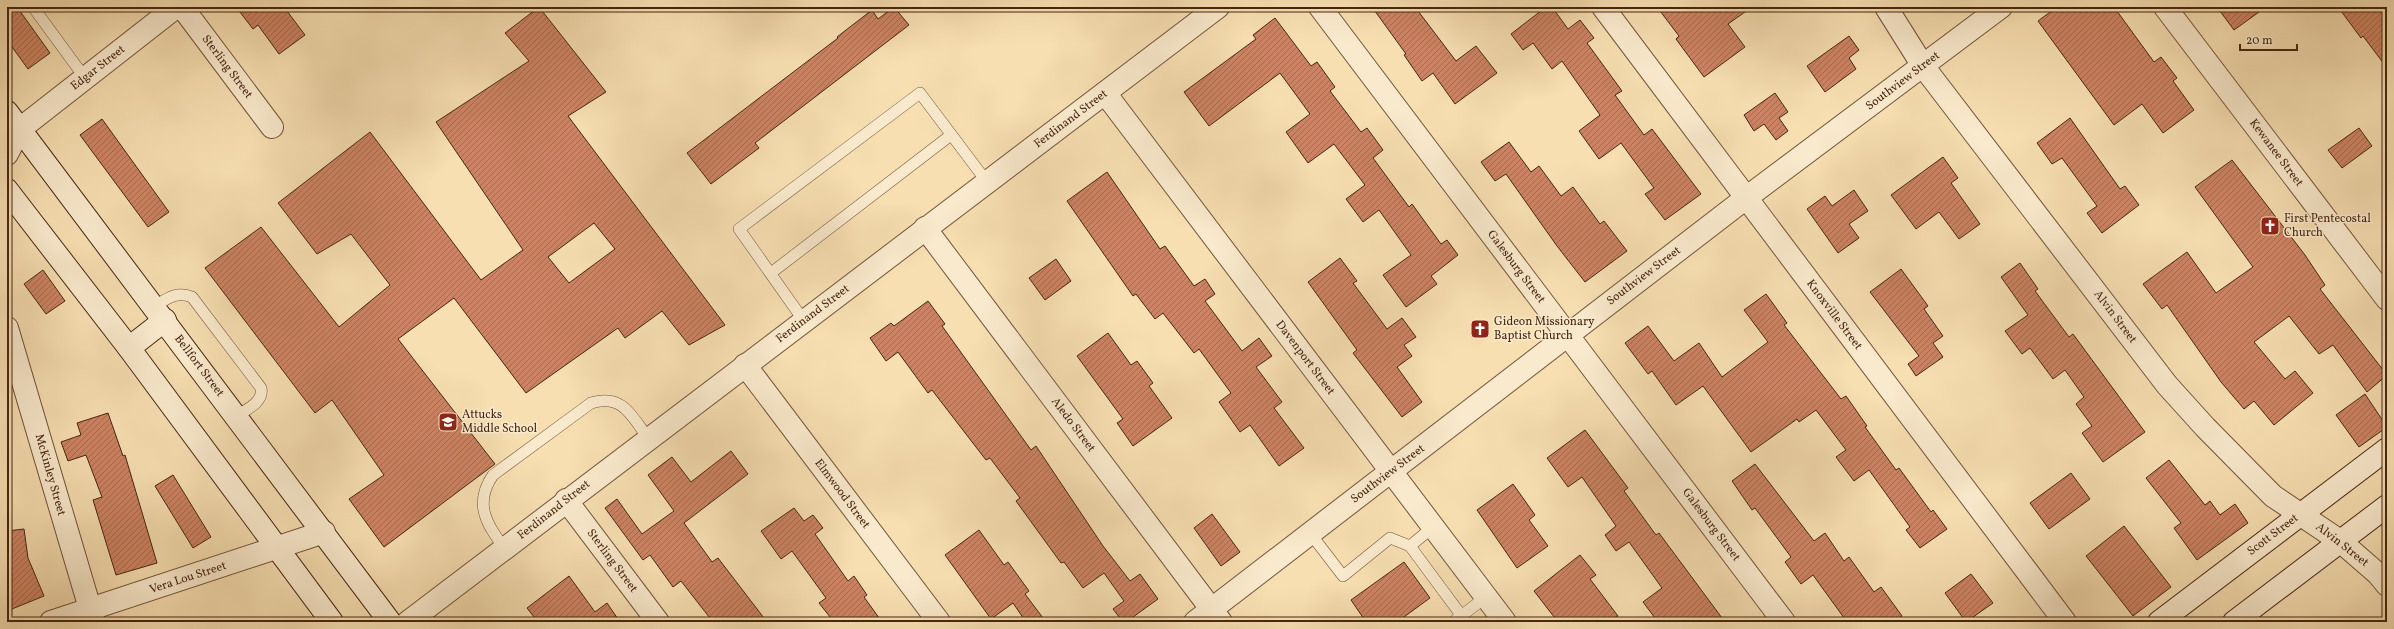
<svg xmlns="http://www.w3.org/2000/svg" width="2394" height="629" viewBox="0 0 2394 629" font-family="Vollkorn,serif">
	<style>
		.building { fill: url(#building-hatch); stroke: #462612; fill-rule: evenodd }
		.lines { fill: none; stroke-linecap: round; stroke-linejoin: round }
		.service-casing { stroke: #72543a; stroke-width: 12 }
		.minor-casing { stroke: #72543a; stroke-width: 24 }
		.secondary-casing { stroke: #462612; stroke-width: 24 }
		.service { stroke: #faeacd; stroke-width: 11 }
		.minor { stroke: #faeacd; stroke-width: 22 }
		.secondary { stroke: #faeacd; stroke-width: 22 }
		.labels { text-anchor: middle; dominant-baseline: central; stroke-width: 3; stroke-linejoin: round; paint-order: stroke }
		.street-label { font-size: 12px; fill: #462612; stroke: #faeacd }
		.poi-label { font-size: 12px; fill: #462612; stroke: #faeacd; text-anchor: start }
	</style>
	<defs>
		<pattern id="building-hatch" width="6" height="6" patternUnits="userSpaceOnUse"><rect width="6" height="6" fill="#cd8363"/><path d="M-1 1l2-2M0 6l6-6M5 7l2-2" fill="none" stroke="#a86b50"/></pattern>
	</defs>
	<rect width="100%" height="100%" fill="#f7dfb2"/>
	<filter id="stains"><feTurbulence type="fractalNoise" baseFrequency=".005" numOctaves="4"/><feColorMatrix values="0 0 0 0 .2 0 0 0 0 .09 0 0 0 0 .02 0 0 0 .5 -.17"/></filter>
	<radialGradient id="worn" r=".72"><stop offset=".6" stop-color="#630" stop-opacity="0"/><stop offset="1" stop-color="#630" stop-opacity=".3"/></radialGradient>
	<!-- building -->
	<g class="building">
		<polygon points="7,7 17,7 50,53 28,69 7,40"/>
		<polygon points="236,7 284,7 305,35 279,54 258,25 253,29"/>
		<path d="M 539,7 L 606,92 L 568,116 L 725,325 L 689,345 L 662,311 L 625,338 L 618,328 L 526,393 L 454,298 L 398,339 L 495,464 L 384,547 L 349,499 L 384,475 L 332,400 L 315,413 L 205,268 L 261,227 L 339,327 L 390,285 L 351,234 L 317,254 L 278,203 L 370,132 L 481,280 L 523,250 L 436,122 L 529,61 L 505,33 ZM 594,223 L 615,249 L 569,283 L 548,257 Z"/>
		<polygon points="894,7 909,25 755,143 759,148 711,184 687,153 838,38 837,37 872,10 878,19"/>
		<polygon points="1372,7 1415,7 1456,61 1476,46 1497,73 1455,104 1433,73 1422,81 1404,55 1406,54"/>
		<polygon points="1546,7 1552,7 1568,29 1580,20 1594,38 1587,43 1622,91 1615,95 1644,135 1652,129 1701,194 1665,220 1645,194 1654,188 1621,143 1599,159 1579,131 1600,115 1562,61 1552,69 1533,43 1523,50 1511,34"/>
		<polygon points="1657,7 1752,7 1728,24 1745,47 1704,77 1676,39 1679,36"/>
		<polygon points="2057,7 2114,7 2154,62 2161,57 2177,78 2173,81 2194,110 2163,133 2142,104 2114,125 2038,21"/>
		<polygon points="2217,7 2266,7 2234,30"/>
		<polygon points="2338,7 2387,7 2387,68 2363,36 2361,38"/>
		<polygon points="1275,18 1311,66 1317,62 1335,87 1330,91 1361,132 1367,128 1383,150 1373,158 1409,207 1412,204 1441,244 1447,240 1458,255 1431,276 1437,284 1406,307 1383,275 1411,255 1379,210 1363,222 1346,199 1365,185 1334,144 1308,163 1286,132 1310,114 1280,73 1209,126 1184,92 1256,39 1253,35"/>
		<polygon points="1849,36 1859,50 1849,58 1856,69 1825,92 1807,66"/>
		<polygon points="1775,93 1788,112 1779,118 1788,131 1776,140 1764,124 1754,131 1744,115"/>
		<polygon points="2070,118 2120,189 2125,186 2139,205 2102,233 2087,213 2097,206 2062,158 2052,164 2037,143"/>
		<polygon points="102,119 169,212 148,227 80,135"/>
		<polygon points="2359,128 2372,146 2342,168 2328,150"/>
		<polygon points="1509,142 1531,172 1539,166 1561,196 1573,187 1600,224 1604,221 1627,251 1585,282 1557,246 1506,174 1495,181 1481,162"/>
		<polygon points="1943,157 1958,178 1951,183 1980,224 1959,239 1939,212 1916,229 1891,195"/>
		<polygon points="2232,160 2305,255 2325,285 2320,289 2387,375 2367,392 2333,345 2319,354 2289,316 2254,342 2285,379 2295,371 2313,393 2274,425 2254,401 2244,409 2221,382 2167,305 2162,309 2143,284 2187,252 2216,293 2253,267 2195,187"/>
		<polygon points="1107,172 1160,249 1165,246 1194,286 1205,279 1215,294 1205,301 1242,351 1259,338 1272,356 1256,367 1282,402 1274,408 1304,448 1279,466 1250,425 1240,432 1219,402 1231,393 1199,349 1194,353 1163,313 1155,319 1136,294 1133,296 1067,201"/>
		<polygon points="1854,190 1868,211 1849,224 1859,238 1838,253 1807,209 1825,196 1832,206"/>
		<polygon points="1340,258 1357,281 1353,283 1387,329 1402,318 1416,337 1404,345 1412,356 1397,367 1422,402 1402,417 1353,353 1357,350 1308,282"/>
		<polygon points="1056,259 1071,281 1045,300 1029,278"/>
		<polygon points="2020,263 2038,289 2035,291 2069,337 2073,334 2145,432 2103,462 2082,433 2092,426 2076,404 2084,397 2065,370 2053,379 2030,348 2022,354 2005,331 2028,315 2001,277"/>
		<polygon points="1901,269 1928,306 1924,309 1943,336 1933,343 1943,357 1916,376 1908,364 1919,356 1870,292"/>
		<polygon points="43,270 65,301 46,314 24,284"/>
		<polygon points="1766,294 1787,323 1784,325 1841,399 1846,396 1867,426 1865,427 1896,470 1899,468 1931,512 1933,510 1947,529 1920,548 1906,530 1910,527 1869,470 1854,481 1836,457 1846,450 1816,410 1799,422 1797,419 1751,452 1703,386 1676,405 1652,371 1648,374 1625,343 1648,326 1674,361 1699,343 1722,377 1768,342 1744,310"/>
		<polygon points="928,301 945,324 942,326 1031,450 1036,446 1103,546 1130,581 1140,574 1158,599 1126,622 1123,622 1113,609 1124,601 1104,573 1083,588 1064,562 1061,563 1016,501 1020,498 990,458 986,460 932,390 928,393 898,352 886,361 870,338 891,323 894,326"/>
		<polygon points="1108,333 1131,365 1137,361 1153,383 1149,386 1172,418 1133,446 1117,423 1123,419 1077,356"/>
		<polygon points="2365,394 2387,427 2359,447 2336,415"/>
		<polygon points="108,413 123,456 125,455 157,563 116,575 93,500 102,497 86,455 68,461 61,442 81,435 77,423"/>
		<polygon points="1585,430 1628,488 1624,491 1656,535 1659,533 1725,622 1658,622 1643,602 1662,588 1629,542 1616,551 1605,535 1616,526 1582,477 1568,487 1547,458"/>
		<polygon points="731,451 748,474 684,523 712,562 718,558 767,622 713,622 681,581 673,587 650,555 643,560 605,508 617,499 642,534 674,511 648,475 672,457 691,482"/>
		<polygon points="2169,460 2205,505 2210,501 2220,515 2235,504 2248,523 2197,560 2174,528 2181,523 2146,478"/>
		<polygon points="1755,464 1814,541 1825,533 1844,561 1849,557 1874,592 1881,587 1902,616 1894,622 1847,622 1813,575 1801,584 1785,562 1791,557 1755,508 1752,510 1732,481"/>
		<polygon points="2071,473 2090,499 2049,529 2030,503"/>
		<polygon points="173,475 211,537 193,548 155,486"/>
		<polygon points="1513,484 1535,515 1529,520 1548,546 1517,568 1477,510"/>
		<polygon points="794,508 804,521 813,515 823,528 815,534 848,581 854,576 867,595 864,597 882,622 834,622 819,603 826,598 792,551 781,559 761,531"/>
		<polygon points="1212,514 1240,552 1221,566 1194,528"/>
		<polygon points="2124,526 2171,587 2133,616 2086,556"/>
		<polygon points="24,529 28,558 44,596 7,611 7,531"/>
		<polygon points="979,530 1004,565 1008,562 1029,591 1025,594 1046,622 1026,622 1013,603 991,619 945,555"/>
		<polygon points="1580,555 1596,575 1590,579 1618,616 1610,622 1558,622 1534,591"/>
		<polygon points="1404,562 1430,598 1397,622 1366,622 1351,600"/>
		<polygon points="1971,574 1993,603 1966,622 1945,593"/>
		<polygon points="569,576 595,612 607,603 620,622 538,622 527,608"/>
	</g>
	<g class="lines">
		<defs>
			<g id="service">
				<polyline points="33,7 85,78"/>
				<polyline points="771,273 951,135"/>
				<path d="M 155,306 C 168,298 177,291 192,297 L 261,388 C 264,402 247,409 237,416"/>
				<polyline points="804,321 739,229 920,93 987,182"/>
				<polyline points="1310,533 1343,576 1390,538 1410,546 1461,615"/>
				<polyline points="1410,546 1433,527"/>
				<path d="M 504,548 C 487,524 473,504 493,475 L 591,403 C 622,393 632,416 648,438"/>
				<polyline points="1453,622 1486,597"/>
			</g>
			<g id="minor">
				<polyline points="182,7 272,127"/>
				<polyline points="1320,7 1784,622"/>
				<polyline points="1603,7 2065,622"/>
				<polyline points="1886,7 1923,66 2167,385 2205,427 2273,496 2340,541 2378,574 2387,585"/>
				<polyline points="2165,7 2387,299"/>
				<polyline points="1105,93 1505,622"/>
				<polyline points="7,154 20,129 176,7"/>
				<polyline points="925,228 1221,622"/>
				<polyline points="7,328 94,622"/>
				<polyline points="745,365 939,622"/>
				<polyline points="566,500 658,622"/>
				<polyline points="51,622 324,532"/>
				<polyline points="408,622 1218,7"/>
				<polyline points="1195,622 1746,198 2001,7"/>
			</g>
			<g id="secondary">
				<polyline points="7,112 390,622"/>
				<polyline points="7,190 129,348 332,622"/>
				<polyline points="129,348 165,320"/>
				<polyline points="2159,622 2387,449"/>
				<polyline points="2234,622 2387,506"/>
			</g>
		</defs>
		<!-- service casing -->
		<use href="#service" class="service-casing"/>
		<!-- minor casing -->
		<use href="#minor" class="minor-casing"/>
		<!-- secondary casing -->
		<use href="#secondary" class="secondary-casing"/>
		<!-- service -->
		<use href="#service" class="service"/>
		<!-- minor -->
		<use href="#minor" class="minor"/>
		<!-- secondary -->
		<use href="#secondary" class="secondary"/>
	</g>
	<!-- icons -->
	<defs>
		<symbol id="church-square" viewBox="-11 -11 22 22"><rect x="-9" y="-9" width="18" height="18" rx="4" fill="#8f2418" stroke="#faeacd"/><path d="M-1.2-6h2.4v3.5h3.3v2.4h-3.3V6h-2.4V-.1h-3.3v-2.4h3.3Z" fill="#fff"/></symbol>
		<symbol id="school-square" viewBox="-11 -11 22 22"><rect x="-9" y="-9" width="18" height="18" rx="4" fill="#8f2418" stroke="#faeacd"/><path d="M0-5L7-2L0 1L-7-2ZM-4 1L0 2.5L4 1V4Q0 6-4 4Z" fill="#fff"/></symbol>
	</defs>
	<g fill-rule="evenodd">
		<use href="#church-square" x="2259" y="215" width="22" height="22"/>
		<use href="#church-square" x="1469" y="318" width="22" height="22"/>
		<use href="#school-square" x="437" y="411" width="22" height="22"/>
	</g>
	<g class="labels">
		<!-- street labels -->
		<g class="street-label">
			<text transform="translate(227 67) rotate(53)">Sterling Street</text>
			<text transform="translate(98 68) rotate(-38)">Edgar Street</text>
			<text transform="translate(1903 81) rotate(-37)">Southview Street</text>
			<text transform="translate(1071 119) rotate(-37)">Ferdinand Street</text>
			<text transform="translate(2276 153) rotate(53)">Kewanee Street</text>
			<text transform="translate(1516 267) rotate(53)">Galesburg Street</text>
			<text transform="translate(1644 276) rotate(-37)">Southview Street</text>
			<text transform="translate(813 314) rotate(-37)">Ferdinand Street</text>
			<text transform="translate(1834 315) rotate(53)">Knoxville Street</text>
			<text transform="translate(2115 317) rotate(53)">Alvin Street</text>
			<text transform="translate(1305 358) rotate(53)">Davenport Street</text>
			<text transform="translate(199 366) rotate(53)">Bellfort Street</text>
			<text transform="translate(1073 425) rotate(53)">Aledo Street</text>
			<text transform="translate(1388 474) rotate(-37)">Southview Street</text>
			<text transform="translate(50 475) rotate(74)">McKinley Street</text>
			<text transform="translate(842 494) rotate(53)">Elmwood Street</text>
			<text transform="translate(554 510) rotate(-38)">Ferdinand Street</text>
			<text transform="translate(1711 525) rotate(53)">Galesburg Street</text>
			<text transform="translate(2273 535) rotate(-37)">Scott Street</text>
			<text transform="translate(2342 545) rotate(38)">Alvin Street</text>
			<text transform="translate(612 561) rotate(53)">Sterling Street</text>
			<text transform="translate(188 578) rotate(-18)">Vera Lou Street</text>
		</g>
		<!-- poi labels -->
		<g class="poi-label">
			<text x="2284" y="219">First Pentecostal<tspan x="2284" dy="14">Church</tspan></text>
			<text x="1494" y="322">Gideon Missionary<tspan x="1494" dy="14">Baptist Church</tspan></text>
			<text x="462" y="415">Attucks<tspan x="462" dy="14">Middle School</tspan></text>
		</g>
	</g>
	<!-- margin -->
	<rect width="2394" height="629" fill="none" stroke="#f7dfb2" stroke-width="24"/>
	<rect x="8" y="8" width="2378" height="613" fill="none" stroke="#462612" stroke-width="2"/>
	<rect x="12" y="12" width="2370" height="605" fill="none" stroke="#462612"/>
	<!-- scale -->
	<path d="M2240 44v6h57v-6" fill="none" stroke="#462612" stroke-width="2"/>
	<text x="2246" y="44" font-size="12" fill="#462612" stroke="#faeacd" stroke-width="3" paint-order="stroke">20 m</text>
	<rect width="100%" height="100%" filter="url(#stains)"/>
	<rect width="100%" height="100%" fill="url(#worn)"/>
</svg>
